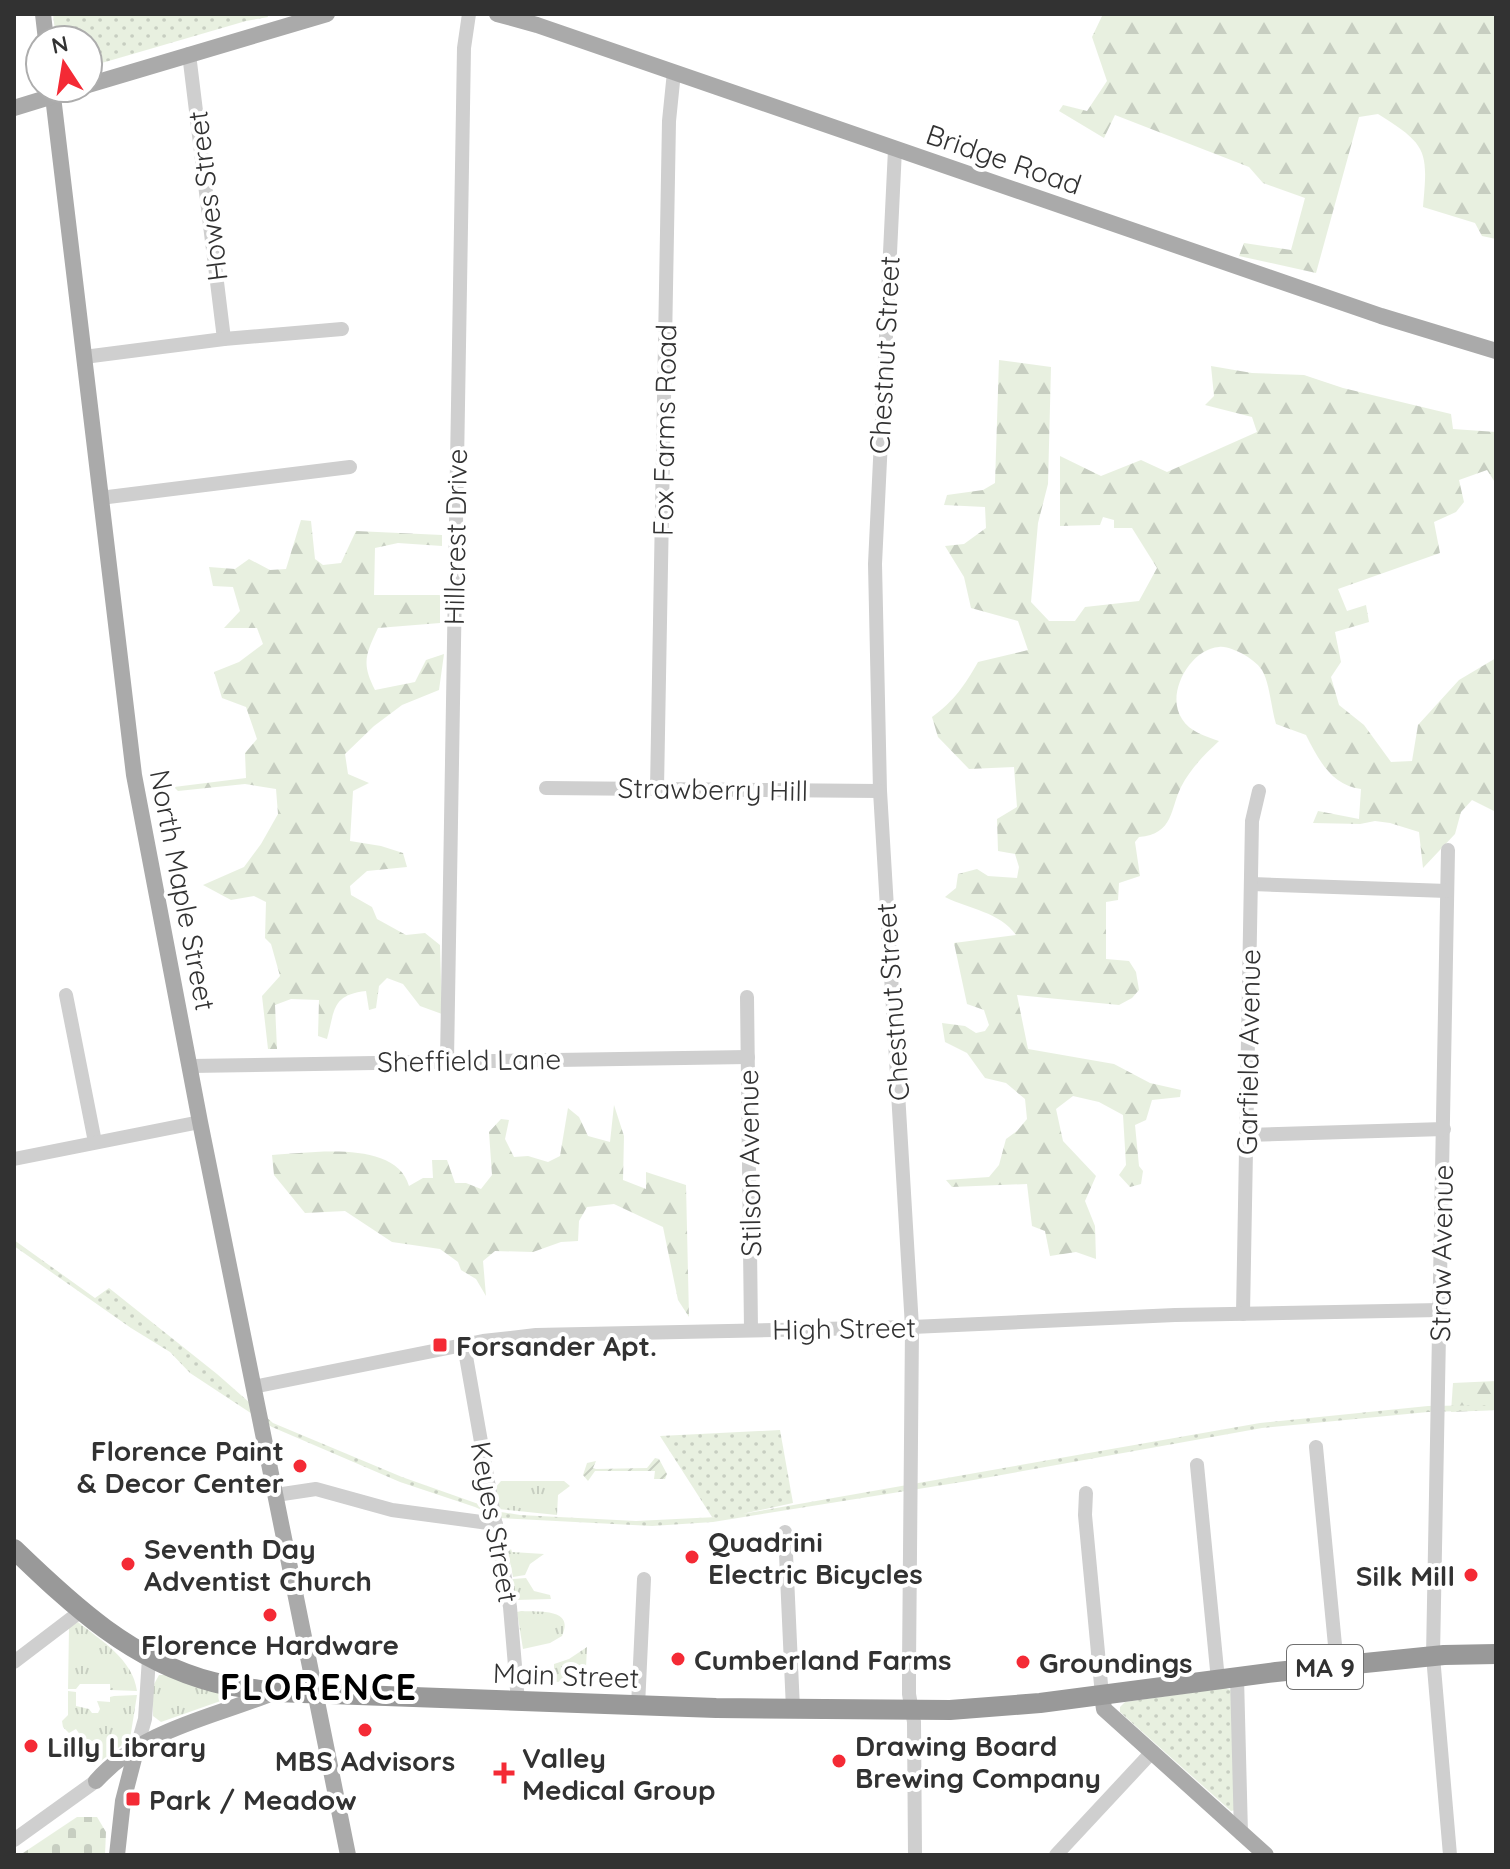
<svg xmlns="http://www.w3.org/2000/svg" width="1510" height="1869" viewBox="0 0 1510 1869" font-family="Quicksand,sans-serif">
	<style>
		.grass { fill: url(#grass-tufts) }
		.forest { fill: url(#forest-firs) }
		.cemetery { fill: url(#cemetery-stones) }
		.park { fill: url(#park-dots) }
		.garden { fill: url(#garden-furrows) }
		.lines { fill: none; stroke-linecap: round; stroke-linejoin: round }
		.minor { stroke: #cfcfcf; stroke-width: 14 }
		.major { stroke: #aaa; stroke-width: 16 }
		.highway { stroke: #999; stroke-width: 20 }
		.poi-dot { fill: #f42a35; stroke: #fff; stroke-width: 3 }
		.labels { text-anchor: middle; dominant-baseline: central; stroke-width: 8; stroke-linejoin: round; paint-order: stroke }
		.shield { fill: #fff; stroke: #707070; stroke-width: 2 }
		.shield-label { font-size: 26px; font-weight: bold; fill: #323232 }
		.street-label { font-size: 28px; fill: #323232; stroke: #fff }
		.poi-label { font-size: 28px; font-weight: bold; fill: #323232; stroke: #fff; text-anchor: start }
		.district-label { font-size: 36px; font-weight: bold; letter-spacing: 2px; fill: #000; stroke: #fff }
	</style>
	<defs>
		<pattern id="grass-tufts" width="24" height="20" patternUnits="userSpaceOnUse" patternTransform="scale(2)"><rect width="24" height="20" fill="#e8f0e0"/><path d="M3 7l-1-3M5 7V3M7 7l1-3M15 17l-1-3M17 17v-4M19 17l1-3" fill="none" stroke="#c7cec1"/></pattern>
		<pattern id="forest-firs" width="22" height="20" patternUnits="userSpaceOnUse" patternTransform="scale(2)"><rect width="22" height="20" fill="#e8f0e0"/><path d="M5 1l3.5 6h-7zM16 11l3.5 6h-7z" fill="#c7cec1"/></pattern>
		<pattern id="cemetery-stones" width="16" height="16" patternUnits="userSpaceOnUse" patternTransform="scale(2)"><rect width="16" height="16" fill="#e8f0e0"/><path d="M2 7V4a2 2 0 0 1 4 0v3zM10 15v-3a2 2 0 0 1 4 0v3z" fill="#c7cec1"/></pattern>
		<pattern id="park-dots" width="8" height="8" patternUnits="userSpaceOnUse" patternTransform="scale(2)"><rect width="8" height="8" fill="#e8f0e0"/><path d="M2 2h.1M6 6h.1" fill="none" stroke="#c7cec1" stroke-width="1.8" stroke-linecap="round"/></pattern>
		<pattern id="garden-furrows" width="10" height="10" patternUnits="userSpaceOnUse" patternTransform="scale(2)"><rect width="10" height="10" fill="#e8f0e0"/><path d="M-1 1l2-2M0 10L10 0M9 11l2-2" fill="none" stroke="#c7cec1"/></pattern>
	</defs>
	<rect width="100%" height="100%" fill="#fff"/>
	<!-- grass -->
	<g class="grass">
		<polygon points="501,1481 564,1481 570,1486 558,1495 557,1515 499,1509 495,1488"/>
		<polygon points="511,1549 512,1552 544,1554 530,1564 525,1575 513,1577 508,1552"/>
		<polygon points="526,1578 534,1591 550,1595 551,1599 516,1600 511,1583 513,1579"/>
		<path d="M 521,1611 C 539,1612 575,1608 562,1636 L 550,1643 L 523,1649 L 517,1612 Z"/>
		<path d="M 78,1622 C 100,1640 133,1659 137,1691 L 110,1690 L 110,1684 L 80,1684 L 76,1689 L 68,1689 L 69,1628 Z"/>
		<polygon points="587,1647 585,1688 569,1686 569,1682 565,1679 558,1682 551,1681 554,1677 554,1664 569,1659"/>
		<polygon points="159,1675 166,1675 229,1695 229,1698 161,1722 153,1716 153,1686"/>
		<polygon points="68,1691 76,1692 76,1706 89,1709 92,1713 98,1713 100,1709 97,1701 110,1702 110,1697 114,1696 137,1695 130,1739 94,1766 90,1762 95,1757 76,1729 69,1733 63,1727 62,1721 68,1715"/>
	</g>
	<!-- forest -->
	<g class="forest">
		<path d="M 1103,14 L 1496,14 L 1496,239 L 1482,236 L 1475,223 L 1423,207 C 1428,151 1428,145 1378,114 L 1359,117 L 1316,273 L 1239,256 L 1244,243 L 1291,250 L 1305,198 L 1263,183 L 1249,167 L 1115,115 L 1104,138 L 1059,111 L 1063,105 L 1087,111 L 1107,81 L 1092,37 Z"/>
		<path d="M 999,360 L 1051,367 L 1048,484 L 1038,523 L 1031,602 L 1049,621 L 1075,621 L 1085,607 L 1139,601 L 1157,568 L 1132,528 L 1114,528 L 1114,520 L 1103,517 L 1100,525 L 1060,526 L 1060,456 L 1101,476 L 1141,460 L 1167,472 L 1257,432 L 1252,417 L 1205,405 L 1214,396 L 1211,366 L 1252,373 L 1304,375 L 1343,388 L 1451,414 L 1453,429 L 1496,432 L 1496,484 L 1487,470 L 1459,480 L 1464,502 L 1456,512 L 1434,522 L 1440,553 L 1338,589 L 1347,611 L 1366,605 L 1369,622 L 1335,632 L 1341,662 L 1331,677 L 1339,705 L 1364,725 L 1391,762 L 1412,761 L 1418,725 L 1459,680 L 1496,658 L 1496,812 L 1472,800 L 1461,812 L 1455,834 L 1423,868 L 1419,832 L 1390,823 L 1375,821 L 1360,824 L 1313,823 L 1318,811 L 1359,819 L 1361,789 C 1331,785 1318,759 1306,735 L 1276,724 C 1271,708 1270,684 1262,670 C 1257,663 1250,658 1243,654 C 1236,651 1227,646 1219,647 C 1190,649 1165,694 1182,719 C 1190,732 1205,736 1219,741 C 1204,755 1191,768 1181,787 C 1170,809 1174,834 1139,837 L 1135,842 L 1140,876 L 1119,883 L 1118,900 L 1106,902 L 1106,959 L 1129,961 L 1136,972 L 1139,990 L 1132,998 L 1119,1005 L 1017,995 L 1028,1049 L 1114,1064 L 1150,1083 L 1181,1090 L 1180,1097 L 1152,1100 L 1146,1120 L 1135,1125 L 1139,1166 L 1143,1171 L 1141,1184 L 1130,1187 L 1119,1175 L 1126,1165 L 1123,1115 L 1099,1102 L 1073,1096 L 1056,1109 L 1063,1141 L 1096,1176 L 1085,1201 L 1095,1226 L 1096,1259 L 1076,1252 L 1050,1256 L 1045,1231 L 1032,1226 L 1027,1184 L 952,1187 L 946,1180 L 989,1177 L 999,1165 L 1006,1139 L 1017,1131 L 1027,1119 L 1025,1099 L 1006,1083 L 985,1078 L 967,1053 L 945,1042 L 942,1023 L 965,1026 L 976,1033 L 985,1031 L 989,1025 L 984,1010 L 967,1004 L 954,943 L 1016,935 C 1000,912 969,909 945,897 L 956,888 L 958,874 L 977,869 L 988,876 L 1017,878 L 1019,867 L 1015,854 L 998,851 L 997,819 L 1017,807 L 1014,767 L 969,769 L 938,737 L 932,717 C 954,701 965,685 978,662 L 1028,650 L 1018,621 L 971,608 L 964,577 L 945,546 L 964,544 L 986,528 L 985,507 L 944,505 L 947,495 L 983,490 L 995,483 Z"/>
		<path d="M 301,520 L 311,521 L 315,559 L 323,565 L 341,563 L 356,531 L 442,535 L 442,546 L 398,543 L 375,548 L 374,595 L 440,595 L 440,623 L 378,628 C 366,654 361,663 375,690 L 415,682 L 426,660 L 444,654 L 439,690 L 402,705 L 374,726 L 345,754 L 348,774 L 369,783 L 353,791 L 350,841 L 381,846 L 403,853 L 407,867 L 367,871 L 350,886 L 351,895 L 372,907 L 377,919 L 406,935 L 425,933 L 440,945 L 442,1014 L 420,1006 L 403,984 L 387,978 L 379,986 L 376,1008 L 369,1010 L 366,991 C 332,995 335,1009 327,1039 L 318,1036 L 319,1000 L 291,999 L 275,1005 L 277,1049 L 268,1049 L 262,996 L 280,976 L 271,944 L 265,938 L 266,902 L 254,896 L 231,900 L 203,885 L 244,867 L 261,844 L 278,814 L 276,789 L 245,784 L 178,791 L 174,787 L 246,778 L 245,753 L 257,739 L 246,707 L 222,698 L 214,672 L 239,662 L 263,644 L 257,628 L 224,628 L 240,611 L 233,587 L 213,586 L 209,567 L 235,569 L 249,559 L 270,570 L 286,569 Z"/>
		<path d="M 614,1105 L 624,1136 L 623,1180 L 646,1189 L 646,1172 L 686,1185 L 689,1317 L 678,1300 L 663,1227 L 614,1204 L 587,1207 L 579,1221 L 578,1241 L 561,1242 L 533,1252 L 495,1251 L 483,1261 L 486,1296 L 476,1279 L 461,1270 L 458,1262 L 440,1249 L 392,1242 L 345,1211 L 305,1213 L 274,1175 L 272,1155 C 310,1153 396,1139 409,1186 L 423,1178 L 433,1178 L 432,1160 L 447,1160 L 455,1183 L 466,1183 L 481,1189 L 492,1175 L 489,1132 L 501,1119 L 509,1120 L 505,1139 L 514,1157 L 528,1156 L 548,1162 L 560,1156 L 568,1108 L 579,1117 L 588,1136 L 610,1142 Z"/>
		<polygon points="1496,1381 1496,1410 1451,1412 1453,1383"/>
	</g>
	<!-- cemetery -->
	<polygon class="cemetery" points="77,1817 97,1817 106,1832 105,1855 20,1855"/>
	<!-- park -->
	<g class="park">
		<polygon points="53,14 267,14 268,17 246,21 88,67 88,40 56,40"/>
		<polygon points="14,1240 95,1298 109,1288 217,1374 273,1423 402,1477 501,1512 520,1515 636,1521 717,1517 712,1517 660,1436 780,1430 793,1503 742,1514 1260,1423 1428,1406 1496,1405 1496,1410 1428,1412 1262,1428 968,1481 713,1522 652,1526 499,1518 475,1507 400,1482 272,1427 190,1373 170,1352 131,1328 14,1246"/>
		<polygon points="1225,1688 1231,1690 1235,1810 1231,1811 1120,1712 1120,1707 1125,1702"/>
	</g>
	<!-- garden -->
	<polygon class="garden" points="655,1458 659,1459 667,1474 665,1479 654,1479 655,1471 595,1471 588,1481 583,1475 587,1463 596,1461 593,1468 596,1469 647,1468"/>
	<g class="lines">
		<!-- minor -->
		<g class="minor">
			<polyline points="189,54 224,339"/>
			<polyline points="895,149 875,564 880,791 912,1327 909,1666 909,1694 914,1722 915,1855"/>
			<polyline points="84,357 224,339 342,329"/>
			<polyline points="100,498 350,467"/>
			<polyline points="546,788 880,791"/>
			<polyline points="657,789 669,121 674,72"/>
			<polyline points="1448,850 1433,1656 1450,1855"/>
			<polyline points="1252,884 1447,891"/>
			<polyline points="66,995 95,1142"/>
			<polyline points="747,997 751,1330"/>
			<polyline points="447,1060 464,48 469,14"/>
			<polyline points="190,1066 748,1057"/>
			<polyline points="1246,1135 1444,1129"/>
			<polyline points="14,1159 200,1122"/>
			<polyline points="1243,1314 1252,821 1259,791"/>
			<polyline points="464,1345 510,1607 518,1701"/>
			<polyline points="253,1387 483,1341 536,1335 912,1327 1175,1315 1440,1310"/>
			<polyline points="1316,1447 1337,1666"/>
			<polyline points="1197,1465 1218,1680"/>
			<polyline points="1086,1493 1085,1515 1102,1695"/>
			<polyline points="276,1495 316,1489 392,1510 496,1524"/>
			<polyline points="785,1532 793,1709"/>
			<polyline points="14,1662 81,1611"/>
			<polyline points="1237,1677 1241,1834"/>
			<polyline points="638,1706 644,1579"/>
			<polyline points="137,1747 145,1719 149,1658"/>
			<polyline points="14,1840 96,1781"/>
			<polyline points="1056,1855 1152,1752"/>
		</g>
		<!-- major -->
		<g class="major">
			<polyline points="43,14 46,40"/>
			<polyline points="497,14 537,25 1381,316 1496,351"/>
			<polyline points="88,85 327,14"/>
			<polyline points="52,88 134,775 200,1122 348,1855"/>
			<polyline points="14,108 79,88"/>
			<polyline points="1102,1695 1104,1709 1266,1855"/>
			<path d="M 96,1781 C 144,1728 212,1718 275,1692"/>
			<polyline points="117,1855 123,1801 137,1747"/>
		</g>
		<!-- highway -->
		<path class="highway" d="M 14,1549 C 73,1606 132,1661 213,1682 C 233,1687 255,1689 275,1692 L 716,1708 L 950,1710 L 1040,1703 L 1276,1672 L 1444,1655 L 1496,1654"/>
	</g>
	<!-- markers -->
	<g class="poi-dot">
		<rect x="432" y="1337" width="16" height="16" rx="4"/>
		<circle cx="300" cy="1466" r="8"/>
		<circle cx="692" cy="1557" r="8"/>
		<circle cx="128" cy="1564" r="8"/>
		<circle cx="1471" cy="1575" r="8"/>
		<circle cx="270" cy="1615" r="8"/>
		<circle cx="678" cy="1659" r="8"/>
		<circle cx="1023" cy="1662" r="8"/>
		<circle cx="365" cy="1730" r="8"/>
		<circle cx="31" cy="1746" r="8"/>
		<circle cx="839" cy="1761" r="8"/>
		<path d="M500 1761h8v8h8v8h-8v8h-8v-8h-8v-8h8z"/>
		<rect x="125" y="1791" width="16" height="16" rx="4"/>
	</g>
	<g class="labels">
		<!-- shield labels -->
		<rect class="shield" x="1287" y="1645" width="76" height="44" rx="6"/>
		<g class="shield-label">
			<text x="1325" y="1667">MA 9</text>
		</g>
		<!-- street labels -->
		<g class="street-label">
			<text transform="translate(1004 159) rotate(19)">Bridge Road</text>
			<text transform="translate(207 196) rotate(-97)">Howes Street</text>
			<text transform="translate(884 355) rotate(-87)">Chestnut Street</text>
			<text transform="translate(664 430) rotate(-89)">Fox Farms Road</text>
			<text transform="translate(455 537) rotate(-89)">Hillcrest Drive</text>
			<text transform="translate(713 789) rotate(1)">Strawberry Hill</text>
			<text transform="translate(183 890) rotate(79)">North Maple Street</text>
			<text transform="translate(892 1002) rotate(-94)">Chestnut Street</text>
			<text transform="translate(1248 1052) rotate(-89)">Garfield Avenue</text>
			<text transform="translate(469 1060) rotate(-1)">Sheffield Lane</text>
			<text transform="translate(749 1163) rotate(-91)">Stilson Avenue</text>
			<text transform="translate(1441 1253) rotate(-89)">Straw Avenue</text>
			<text transform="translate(844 1328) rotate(-1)">High Street</text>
			<text transform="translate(495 1522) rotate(80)">Keyes Street</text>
			<text transform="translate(566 1675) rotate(2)">Main Street</text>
		</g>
		<!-- poi labels -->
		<g class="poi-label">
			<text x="456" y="1345">Forsander Apt.</text>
			<text x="284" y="1450" text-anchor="end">Florence Paint<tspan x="284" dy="32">&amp; Decor Center</tspan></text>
			<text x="708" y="1541">Quadrini<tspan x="708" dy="32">Electric Bicycles</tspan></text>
			<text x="144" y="1548">Seventh Day<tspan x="144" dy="32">Adventist Church</tspan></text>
			<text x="1455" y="1575" text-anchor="end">Silk Mill</text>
			<text x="270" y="1644" text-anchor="middle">Florence Hardware</text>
			<text x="694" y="1659">Cumberland Farms</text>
			<text x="1039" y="1662">Groundings</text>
			<text x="855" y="1745">Drawing Board<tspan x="855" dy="32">Brewing Company</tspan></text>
			<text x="47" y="1746">Lilly Library</text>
			<text x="522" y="1757">Valley<tspan x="522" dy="32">Medical Group</tspan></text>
			<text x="365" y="1760" text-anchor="middle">MBS Advisors</text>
			<text x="149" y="1799">Park / Meadow</text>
		</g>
		<!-- district labels -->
		<g class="district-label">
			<text x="319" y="1686">FLORENCE</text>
		</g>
	</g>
	<!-- border -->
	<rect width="1510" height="1869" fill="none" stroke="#323232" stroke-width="32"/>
	<!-- north arrow -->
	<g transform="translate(64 64) rotate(348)"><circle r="38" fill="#ffffff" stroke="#adadad" stroke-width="2"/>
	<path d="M0-6L14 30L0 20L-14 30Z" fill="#f42a35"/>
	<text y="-12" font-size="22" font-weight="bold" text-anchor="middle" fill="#323232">N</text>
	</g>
</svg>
